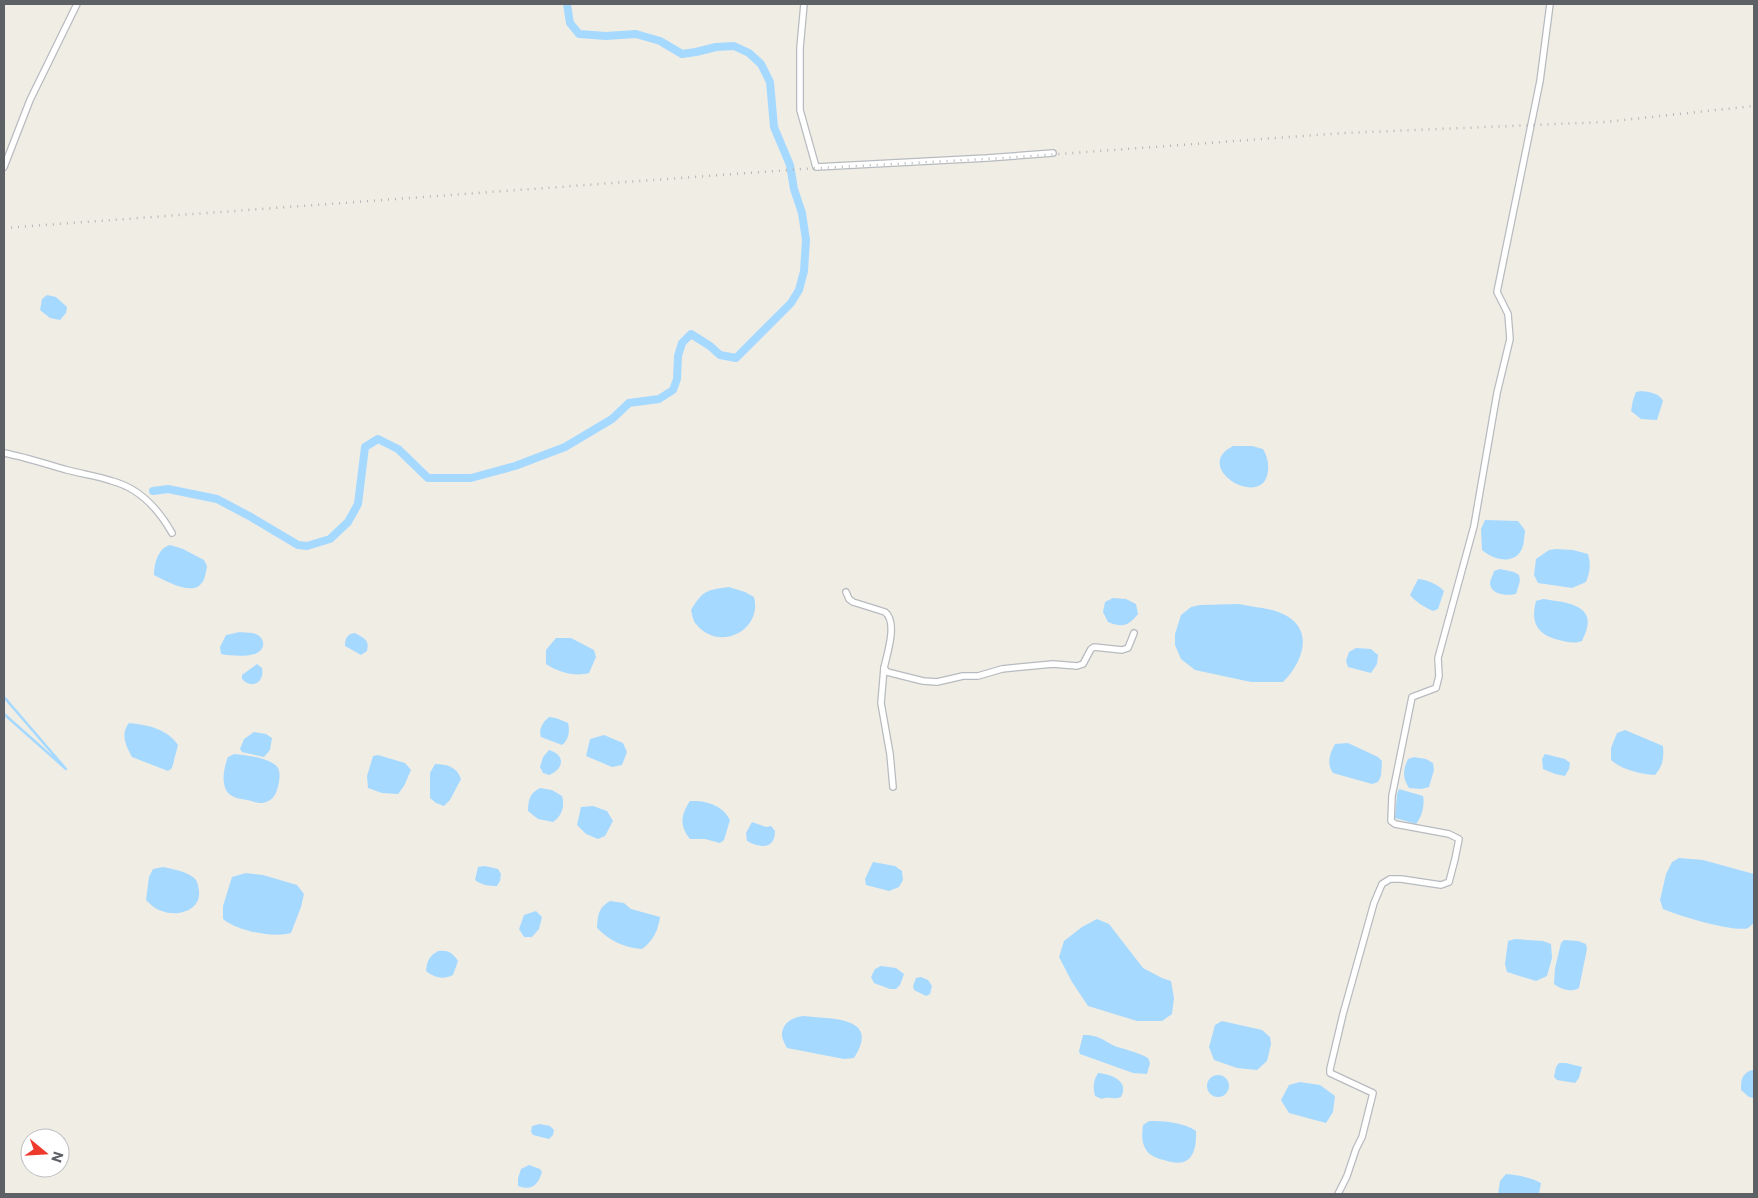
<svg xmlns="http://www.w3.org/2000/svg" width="1758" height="1198" viewBox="0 0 1758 1198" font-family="Commissioner,sans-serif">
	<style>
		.water { fill: #a6d9ff }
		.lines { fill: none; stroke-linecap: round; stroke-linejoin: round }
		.stream { stroke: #a6d9ff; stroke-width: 2.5 }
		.canal { stroke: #a6d9ff; stroke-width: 8 }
		.street-casing { stroke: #b7bbbf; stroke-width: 8 }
		.street { stroke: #fff; stroke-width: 5.5 }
		.rail { stroke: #b4b5b6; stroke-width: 2.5; stroke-dasharray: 1 6; stroke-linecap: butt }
	</style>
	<rect width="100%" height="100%" fill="#f0ede5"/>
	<!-- water -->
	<g class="water">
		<polygon points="47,295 56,297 67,307 66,313 60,320 50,318 40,310 42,299"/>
		<path d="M 1641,391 C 1650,392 1659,393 1663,401 L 1657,420 L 1641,419 L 1631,411 L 1633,400 L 1636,392 Z"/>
		<path d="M 1233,446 L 1252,446 L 1263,449 C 1267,456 1269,463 1268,471 C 1264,511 1190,468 1233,446 Z"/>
		<path d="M 1485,520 L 1518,521 C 1520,524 1524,528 1525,531 C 1525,534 1524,537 1524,540 C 1522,565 1497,563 1482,550 L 1481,529 Z"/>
		<path d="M 170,545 L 183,549 L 204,560 L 207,566 C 206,572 205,581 200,585 C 190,595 164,580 154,575 C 154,564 158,548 170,545 Z"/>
		<path d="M 1556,549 L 1573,550 L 1588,554 C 1591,564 1590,572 1586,582 L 1572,588 L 1538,583 L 1534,575 L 1536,559 L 1549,550 Z"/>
		<path d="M 1500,569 L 1514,572 L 1519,575 L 1520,581 L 1516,594 C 1508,596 1491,595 1490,584 C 1490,580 1493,575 1494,571 Z"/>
		<path d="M 1418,579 C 1428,580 1437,584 1444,591 L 1438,609 L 1433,611 C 1424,607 1416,602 1410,595 Z"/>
		<path d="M 729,587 L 745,592 L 754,597 C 763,630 719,653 696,624 C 693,621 692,614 691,610 C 703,590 707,590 729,587 Z"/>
		<path d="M 1113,598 L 1126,599 L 1136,604 L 1138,614 C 1128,626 1123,628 1108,622 L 1103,612 L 1105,602 Z"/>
		<path d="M 1543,599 C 1571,603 1601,606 1582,641 C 1573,644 1568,642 1559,640 C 1538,635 1530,623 1536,601 Z"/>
		<path d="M 1239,604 C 1252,607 1269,608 1281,613 C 1316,628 1303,662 1283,682 L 1251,682 L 1195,670 L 1181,659 L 1175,645 L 1175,634 L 1181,615 L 1191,607 L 1200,605 Z"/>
		<path d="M 240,632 C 245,633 252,632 256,634 C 265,638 266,649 257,653 C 250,657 230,656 221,654 L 220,647 L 226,635 Z"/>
		<path d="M 355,633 C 364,638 370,640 367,651 L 361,655 L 345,646 C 345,638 347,634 355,633 Z"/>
		<path d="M 556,638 L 571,638 L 594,650 L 596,657 L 589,673 C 575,677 558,672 546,664 L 546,650 Z"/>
		<polygon points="1356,648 1371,649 1378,655 1377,664 1371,673 1348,667 1346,661 1349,652"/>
		<path d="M 257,664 L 262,668 C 265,682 252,690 242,679 L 242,675 Z"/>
		<path d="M 549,717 L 556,718 L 568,723 C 570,730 569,740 562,745 L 541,737 C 538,729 543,722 549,717 Z"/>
		<path d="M 129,723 C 148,725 167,729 178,745 L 172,768 L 168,771 L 132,757 C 126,746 120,734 129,723 Z"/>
		<path d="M 1625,730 L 1663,746 C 1664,758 1663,766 1655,775 C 1640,774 1622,770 1611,760 L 1611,748 L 1617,733 Z"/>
		<polygon points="254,732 266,734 272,738 270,750 264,757 242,752 240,749 244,739"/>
		<polygon points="604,735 623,743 627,752 622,765 612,767 586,756 590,739"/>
		<path d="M 1348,743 L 1378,757 L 1382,761 L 1381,776 L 1378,782 L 1372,784 L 1333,773 C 1326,763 1330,753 1335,744 Z"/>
		<path d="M 549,750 C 566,755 564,769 549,775 L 543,773 L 540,767 L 543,757 Z"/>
		<path d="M 234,754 C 245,755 272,758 278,768 C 281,774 279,782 278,787 C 276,794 273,800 266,802 C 261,805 253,801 247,800 C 241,799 234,798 229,794 C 220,785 224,767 228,757 Z"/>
		<polygon points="1545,754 1565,759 1570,763 1569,769 1565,776 1555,774 1543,769 1542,759"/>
		<polygon points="378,755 405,763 411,770 404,786 398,794 382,793 368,788 367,776 373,756"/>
		<path d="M 1414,757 L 1426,759 L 1433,763 L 1434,770 L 1429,787 L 1421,789 L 1409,788 C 1402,777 1403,770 1408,759 Z"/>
		<path d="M 435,764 C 447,764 457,767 461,779 L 450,800 L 444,806 L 436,803 L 430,798 L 430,773 Z"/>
		<path d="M 540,788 L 552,790 L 562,796 C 565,806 562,816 553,822 L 538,819 L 528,811 C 528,800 530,793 540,788 Z"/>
		<path d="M 1399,789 L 1423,796 C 1425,804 1422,817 1416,824 L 1395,818 L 1397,794 Z"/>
		<path d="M 690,801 C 705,800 723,805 730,820 L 724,840 L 720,843 L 705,839 L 690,839 C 679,825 681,815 690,801 Z"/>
		<polygon points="593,806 607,811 613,821 605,836 598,839 586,834 577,825 581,807"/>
		<path d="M 752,822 L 766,827 L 771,826 L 775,831 C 775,850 759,848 747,841 L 746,833 Z"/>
		<path d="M 1679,858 L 1703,860 L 1754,874 L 1754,923 C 1753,924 1749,927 1748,928 C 1735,933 1676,915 1663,909 L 1660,900 L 1666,874 L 1672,862 Z"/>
		<polygon points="873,862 895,866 902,871 903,880 899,887 889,891 866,885 865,879"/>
		<path d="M 485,866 L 498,869 L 501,874 L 500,881 L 497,886 C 489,886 481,885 475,880 L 478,867 Z"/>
		<path d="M 163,867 C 172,869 185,871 193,877 C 198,881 198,885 199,891 C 201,911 177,917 162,911 C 155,909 151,905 146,900 L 149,877 L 153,869 Z"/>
		<path d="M 246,873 L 263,875 L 297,885 L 304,894 L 301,907 L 291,933 C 273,938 237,931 223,919 L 223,906 L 232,877 Z"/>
		<path d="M 610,901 L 624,903 L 631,909 L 660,917 C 658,931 653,941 642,949 C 624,948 609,940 597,928 C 598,915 598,908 610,901 Z"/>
		<polygon points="536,911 542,917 539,929 532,937 524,937 519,929 524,915"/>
		<polygon points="1097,919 1109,924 1143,968 1162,978 1171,981 1174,998 1172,1014 1162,1021 1137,1021 1088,1006 1072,982 1059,957 1064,941 1082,927"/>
		<polygon points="1515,939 1543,941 1551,944 1552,958 1547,976 1536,981 1507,972 1505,964 1508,941"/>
		<path d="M 1564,940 L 1578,941 L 1586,944 L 1587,949 L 1579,988 C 1571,993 1561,989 1554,984 L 1555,968 L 1561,943 Z"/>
		<path d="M 438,951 C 448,950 452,952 458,961 L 453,975 C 443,980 435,978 426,971 C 427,961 429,956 438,951 Z"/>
		<polygon points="881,966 896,968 904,974 900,985 896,989 890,989 874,983 871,977 875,969"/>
		<polygon points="921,977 928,980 932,986 930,994 926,996 914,990 913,986 916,978"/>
		<path d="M 803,1016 C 830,1019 882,1016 854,1058 L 844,1059 L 787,1048 C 785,1044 782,1039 782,1035 C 782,1023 793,1017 803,1016 Z"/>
		<polygon points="1222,1021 1262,1030 1270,1037 1271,1044 1267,1061 1257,1070 1237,1068 1214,1060 1209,1047 1215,1025"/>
		<path d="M 1083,1035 C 1101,1034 1106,1044 1121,1048 C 1131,1051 1139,1053 1148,1058 L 1150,1063 L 1147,1074 L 1133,1073 L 1080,1054 L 1079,1051 Z"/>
		<polygon points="1559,1063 1566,1063 1582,1067 1579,1078 1575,1083 1557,1080 1554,1077 1556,1067"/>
		<path d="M 1752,1070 L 1754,1070 L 1754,1098 L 1749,1097 L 1741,1090 C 1741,1080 1741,1074 1752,1070 Z"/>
		<path d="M 1098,1073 C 1111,1074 1130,1081 1121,1097 C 1114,1100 1108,1096 1102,1099 L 1095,1096 C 1093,1087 1093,1081 1098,1073 Z"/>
		<circle cx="1218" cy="1086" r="11"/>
		<polygon points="1300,1082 1320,1085 1335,1096 1333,1112 1326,1123 1289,1113 1281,1100 1289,1085"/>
		<path d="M 1149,1121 C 1163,1121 1184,1122 1196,1131 C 1197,1155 1189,1169 1164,1160 C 1159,1159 1150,1156 1147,1151 C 1141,1143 1142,1134 1143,1125 Z"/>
		<polygon points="540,1124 550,1126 554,1130 553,1135 549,1139 533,1135 531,1132 532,1126"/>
		<path d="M 529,1165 L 540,1169 L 542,1172 C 538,1185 532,1191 518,1186 L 518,1178 L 521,1169 Z"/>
		<path d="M 1506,1174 C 1518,1175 1530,1177 1541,1183 L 1539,1194 L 1498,1194 L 1500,1181 Z"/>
	</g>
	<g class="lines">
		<!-- stream -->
		<polyline class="stream" points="4,697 66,769 4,714"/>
		<!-- canal -->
		<polyline class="canal" points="153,491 168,489 217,499 251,517 298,545 307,546 330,539 348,522 358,504 365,447 378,439 398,449 428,478 471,478 515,466 565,447 612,419 629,403 659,399 673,390 677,379 678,356 682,343 691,334 710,346 720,355 736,358 791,303 799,290 804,271 806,240 802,213 794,189 790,165 774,127 770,82 761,64 749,53 734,46 716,47 696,52 682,54 660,41 636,34 606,36 579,34 570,23 567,4"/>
		<defs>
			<g id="street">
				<polyline points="804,4 800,48 800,110 816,167 987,158 1053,153"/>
				<polyline points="4,167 30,100 77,4"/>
				<path d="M 4,453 C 25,457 46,464 67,470 C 82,474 98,476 112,481 C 139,488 159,510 172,533"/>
				<path d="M 846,592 L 849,599 L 853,602 L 885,612 C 898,622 887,654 884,668 L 887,672 L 923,681 L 937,682 L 963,676 L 978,676 L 1002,669 L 1021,667 L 1053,664 L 1077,666 L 1083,664 L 1091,649 L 1094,647 L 1122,650 L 1128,648 L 1134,633"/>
				<polyline points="884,668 881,703 890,754 893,787"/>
				<polyline points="1338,1194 1347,1176 1356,1149 1362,1137 1373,1093 1330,1073 1330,1069 1343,1014 1374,903 1382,884 1390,879 1401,879 1441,885 1449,882 1455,859 1459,839 1449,834 1395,824 1391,821 1392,796 1412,697 1436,688 1439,676 1438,658 1474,526 1497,393 1510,339 1508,314 1497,292 1540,81 1550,4"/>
			</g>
		</defs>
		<!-- street casing -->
		<use href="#street" class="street-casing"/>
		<!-- street -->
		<use href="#street" class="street"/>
		<!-- rail -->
		<polyline class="rail" points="4,228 802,169 1004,158 1344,133 1605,122 1754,106"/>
	</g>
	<!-- border -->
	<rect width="1758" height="1198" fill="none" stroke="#5d6166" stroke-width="10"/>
	<!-- north arrow -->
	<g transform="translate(45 1153) rotate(108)"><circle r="24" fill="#ffffff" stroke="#bec0c2"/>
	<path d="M0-4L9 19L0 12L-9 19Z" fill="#ee3a2d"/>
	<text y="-8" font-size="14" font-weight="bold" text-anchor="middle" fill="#5d6166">N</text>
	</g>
</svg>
